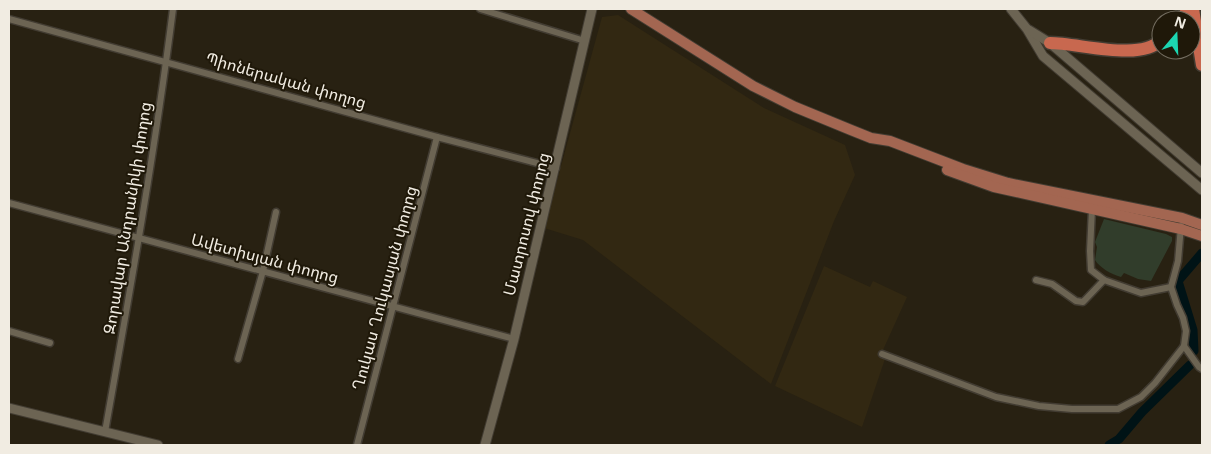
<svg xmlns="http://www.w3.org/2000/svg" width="1211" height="454" viewBox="0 0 1211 454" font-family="'Noto Sans','Noto Sans Armenian',sans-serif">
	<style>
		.built { fill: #322812 }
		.green { fill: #313d2b }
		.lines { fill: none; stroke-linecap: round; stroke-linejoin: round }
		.canal { stroke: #001316; stroke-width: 9 }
		.street-casing { stroke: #423c32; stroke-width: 9 }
		.secondary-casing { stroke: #423c32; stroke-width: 11 }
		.primary-casing { stroke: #423c32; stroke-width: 12 }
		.highway-casing { stroke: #423c32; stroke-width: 15 }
		.street { stroke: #6c6453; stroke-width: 6 }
		.secondary { stroke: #6c6453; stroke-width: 9 }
		.primary { stroke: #a36651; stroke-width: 10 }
		.highway { stroke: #c8684f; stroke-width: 12 }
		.labels { text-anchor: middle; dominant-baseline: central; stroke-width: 4; stroke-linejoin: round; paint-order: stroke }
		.street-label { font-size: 16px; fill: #f1ece2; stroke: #1f1809 }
	</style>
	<rect width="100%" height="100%" fill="#282112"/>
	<!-- built -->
	<g class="built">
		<polygon points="618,15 764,108 845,145 855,175 834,221 771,384 583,240 544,228 602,17"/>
		<polygon points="824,266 870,287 873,281 907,297 883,350 887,353 862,427 775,386"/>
	</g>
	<!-- green -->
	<path class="green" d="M 1104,219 L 1166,234 L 1172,237 L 1172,241 L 1151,281 L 1138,279 L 1124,273 L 1121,277 C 1111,274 1100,268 1095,260 L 1097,247 L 1095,242 Z"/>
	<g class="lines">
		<!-- canal -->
		<g class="canal">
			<polyline points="1194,351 1193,330 1178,281 1202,253"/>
			<polyline points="1109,445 1119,439 1142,412 1190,365"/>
		</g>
		<defs>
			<g id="street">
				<polyline points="480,9 585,41"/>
				<polyline points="9,19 437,137 556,168"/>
				<polyline points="9,203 514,339"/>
				<polyline points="1092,209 1090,251 1091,270 1104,280 1141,293 1171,287"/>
				<polyline points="1181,226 1178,261 1171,287 1177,305 1183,318 1186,331 1184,346 1199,367 1202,369"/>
				<polyline points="1036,280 1052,284 1076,301 1083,302 1104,280"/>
				<polyline points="9,331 50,343"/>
				<polyline points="882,354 996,397 1039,406 1072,409 1118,409 1141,397 1155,383 1184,346"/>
				<polyline points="238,359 263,271 276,212"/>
				<path d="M 105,432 C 130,291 155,151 173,9"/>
				<polyline points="357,445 437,137"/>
			</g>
			<g id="secondary">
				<polyline points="1011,9 1027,29 1043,56 1202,190"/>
				<polyline points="1029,30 1050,43 1202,173"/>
				<polyline points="9,408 158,445"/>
				<polyline points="485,445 514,339 592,9"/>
			</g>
			<g id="primary">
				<polyline points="631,9 753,86 795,107 851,130 871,138 890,141 963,169 1008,183 1182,218 1202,225"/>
				<polyline points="947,170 994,187 1181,229 1202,236"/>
			</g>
			<g id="highway">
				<polyline points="1193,9 1202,65"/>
				<polyline points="1180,20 1189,9"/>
				<path d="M 1050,43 C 1079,43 1140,62 1161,40"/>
			</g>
		</defs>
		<!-- street casing -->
		<use href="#street" class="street-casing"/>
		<!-- secondary casing -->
		<use href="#secondary" class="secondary-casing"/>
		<!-- primary casing -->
		<use href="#primary" class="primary-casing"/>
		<!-- highway casing -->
		<use href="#highway" class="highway-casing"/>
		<!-- street -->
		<use href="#street" class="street"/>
		<!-- secondary -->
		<use href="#secondary" class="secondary"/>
		<!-- primary -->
		<use href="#primary" class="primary"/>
		<!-- highway -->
		<use href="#highway" class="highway"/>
	</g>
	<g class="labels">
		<!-- street labels -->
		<g class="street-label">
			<text transform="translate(286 80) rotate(16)">Պիոներական փողոց</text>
			<text transform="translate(127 218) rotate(-81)">Զորավար Անդրանիկի փողոց</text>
			<text transform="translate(526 224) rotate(-76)">Մատրոսով փողոց</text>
			<text transform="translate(265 258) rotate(15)">Ավետիսյան փողոց</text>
			<text transform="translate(384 288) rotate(-75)">Ղուկաս Ղուկասյան փողոց</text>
		</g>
	</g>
	<!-- border -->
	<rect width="1211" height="454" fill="none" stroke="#f1ece2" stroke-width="20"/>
	<!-- north arrow -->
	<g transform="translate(1176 35) rotate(19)"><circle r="24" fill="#1f1809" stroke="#736d60"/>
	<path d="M0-4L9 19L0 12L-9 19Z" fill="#1cd5b1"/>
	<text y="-8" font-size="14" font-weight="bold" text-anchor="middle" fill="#f1ece2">N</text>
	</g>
</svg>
